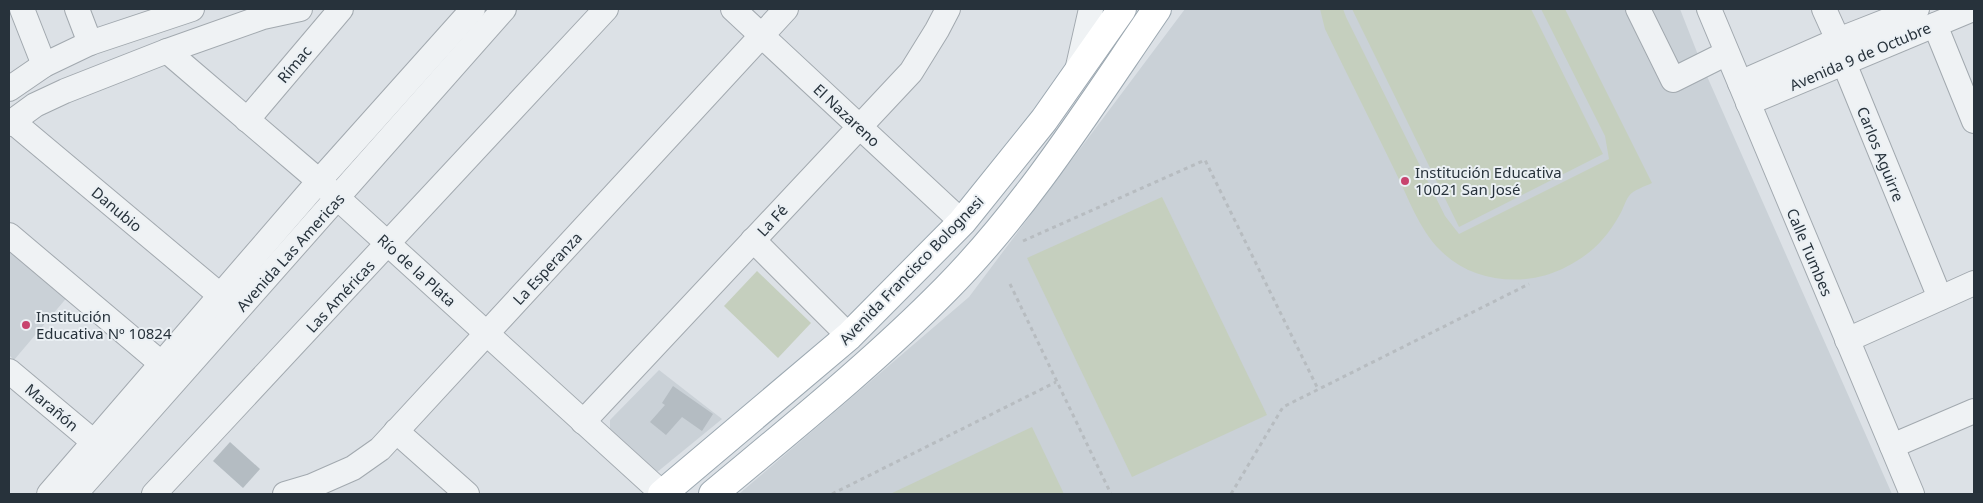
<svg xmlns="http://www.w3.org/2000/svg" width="1983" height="503" viewBox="0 0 1983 503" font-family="'Noto Sans',sans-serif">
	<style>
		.built { fill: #cad1d7 }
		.green { fill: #c5cfbe }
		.building { fill: #b4bcc2 }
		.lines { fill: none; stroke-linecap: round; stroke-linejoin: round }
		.minor-casing { stroke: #a2a9af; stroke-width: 26 }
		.major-casing { stroke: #9ca8b1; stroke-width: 30 }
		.path { stroke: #b7bcc0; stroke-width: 3; stroke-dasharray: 4 4; stroke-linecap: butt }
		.minor { stroke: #eff2f4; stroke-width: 24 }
		.major { stroke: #fff; stroke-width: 28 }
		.poi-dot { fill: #c8446e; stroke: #ebf0f4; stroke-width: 2 }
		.labels { text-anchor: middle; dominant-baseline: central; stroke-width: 4; stroke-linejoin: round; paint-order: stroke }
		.street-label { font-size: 15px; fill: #27323b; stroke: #ebf0f4 }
		.poi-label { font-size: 15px; fill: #27323b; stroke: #ebf0f4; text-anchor: start }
	</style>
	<rect width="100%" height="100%" fill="#dce1e6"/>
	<!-- built -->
	<g class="built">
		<polygon points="1185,9 1680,9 1702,65 1892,494 739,494 969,297"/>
		<polygon points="9,244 69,295 14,360 9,355"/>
		<polygon points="659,370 722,419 656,473 610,433 610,420"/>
	</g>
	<!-- green -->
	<g class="green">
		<path d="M 1320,9 L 1343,9 L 1346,17 L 1445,216 L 1459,234 L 1609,159 L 1605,136 L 1541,9 L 1565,9 L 1652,183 C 1646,186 1633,190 1629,196 C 1625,201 1623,210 1619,216 C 1606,239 1590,255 1566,267 C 1526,288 1472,283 1440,250 C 1419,229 1408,197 1395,171 C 1372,124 1348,76 1325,29 Z"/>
		<polygon points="1352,9 1531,9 1603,154 1459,227"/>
		<polygon points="1162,197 1267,415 1132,477 1027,258"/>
		<polygon points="757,271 811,323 778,358 724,306"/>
		<polygon points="1032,427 1064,494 890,494"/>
	</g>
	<!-- building -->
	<g class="building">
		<polygon points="673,386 713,414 702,431 682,417 666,435 650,422 665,405 662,403"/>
		<polygon points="230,442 260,469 243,488 213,461"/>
	</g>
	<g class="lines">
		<defs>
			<g id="minor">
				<polyline points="22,9 44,65"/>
				<polyline points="77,9 90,43"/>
				<polyline points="733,9 962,222"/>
				<polyline points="1638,9 1673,80 1727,53"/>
				<polyline points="1709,9 1912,494"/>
				<polyline points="1824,9 1838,40 1844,63 1940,298"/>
				<polyline points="1935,25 1974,121"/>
				<polyline points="167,51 319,181 663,494"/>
				<polyline points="1077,71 1091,9"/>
				<polyline points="1740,83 1838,40 1917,9"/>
				<polyline points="9,89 44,65 90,43 192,9"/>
				<polyline points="1748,103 1973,9"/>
				<polyline points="247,120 341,9"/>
				<polyline points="12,121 221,296"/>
				<polyline points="9,124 35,105 65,91 167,51 263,17 300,9"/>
				<polyline points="9,235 162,364"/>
				<polyline points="753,240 849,336"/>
				<polyline points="1847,340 1974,283"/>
				<polyline points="9,371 95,443"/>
				<polyline points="583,422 911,72 937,30 948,9"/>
				<polyline points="396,431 467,494"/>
				<polyline points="1892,446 1974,411"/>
				<polyline points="49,494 319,181 473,9"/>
				<polyline points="75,494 504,9"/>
				<polyline points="154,494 606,9"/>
				<polyline points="285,494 312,486 353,468 380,449 786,9"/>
			</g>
			<g id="major">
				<polyline points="662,494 849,336 962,222 1044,120 1122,9"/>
				<path d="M 713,494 C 792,428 873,363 946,289 C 1028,206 1091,105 1157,9"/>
			</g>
		</defs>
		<!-- minor casing -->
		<use href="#minor" class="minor-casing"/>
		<!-- major casing -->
		<use href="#major" class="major-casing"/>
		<!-- path -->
		<g class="path">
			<polyline points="1023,241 1205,160 1318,389"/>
			<polyline points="1010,284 1111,494"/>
			<polyline points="832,494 1056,382"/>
			<polyline points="1231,494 1283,407 1529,284"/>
		</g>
		<!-- minor -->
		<use href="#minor" class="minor"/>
		<!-- major -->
		<use href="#major" class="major"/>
	</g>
	<!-- markers -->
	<g class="poi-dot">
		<circle cx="1405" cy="181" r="5"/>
		<circle cx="26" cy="325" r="5"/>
	</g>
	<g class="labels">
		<!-- street labels -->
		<g class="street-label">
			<text transform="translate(1860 56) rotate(-23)">Avenida 9 de Octubre</text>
			<text transform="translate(294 64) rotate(-50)">Rímac</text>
			<text transform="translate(847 115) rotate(43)">El Nazareno</text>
			<text transform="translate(1881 154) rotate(68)">Carlos Aguirre</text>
			<text transform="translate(117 209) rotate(40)">Danubio</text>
			<text transform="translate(772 220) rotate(-47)">La Fé</text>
			<text transform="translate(290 252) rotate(-48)">Avenida Las Americas</text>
			<text transform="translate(1810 252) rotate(67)">Calle Tumbes</text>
			<text transform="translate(547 268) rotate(-47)">La Esperanza</text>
			<text transform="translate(417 270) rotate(42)">Río de la Plata</text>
			<text transform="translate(911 270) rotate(-46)">Avenida Francisco Bolognesi</text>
			<text transform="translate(340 296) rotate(-47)">Las Américas</text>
			<text transform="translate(52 407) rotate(40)">Marañón</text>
		</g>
		<!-- poi labels -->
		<g class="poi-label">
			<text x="1415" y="172">Institución Educativa<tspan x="1415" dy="17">10021 San José</tspan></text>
			<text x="36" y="316">Institución<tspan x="36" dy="17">Educativa Nº 10824</tspan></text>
		</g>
	</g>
	<!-- border -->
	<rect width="1983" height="503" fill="none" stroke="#27323b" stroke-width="20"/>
</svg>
